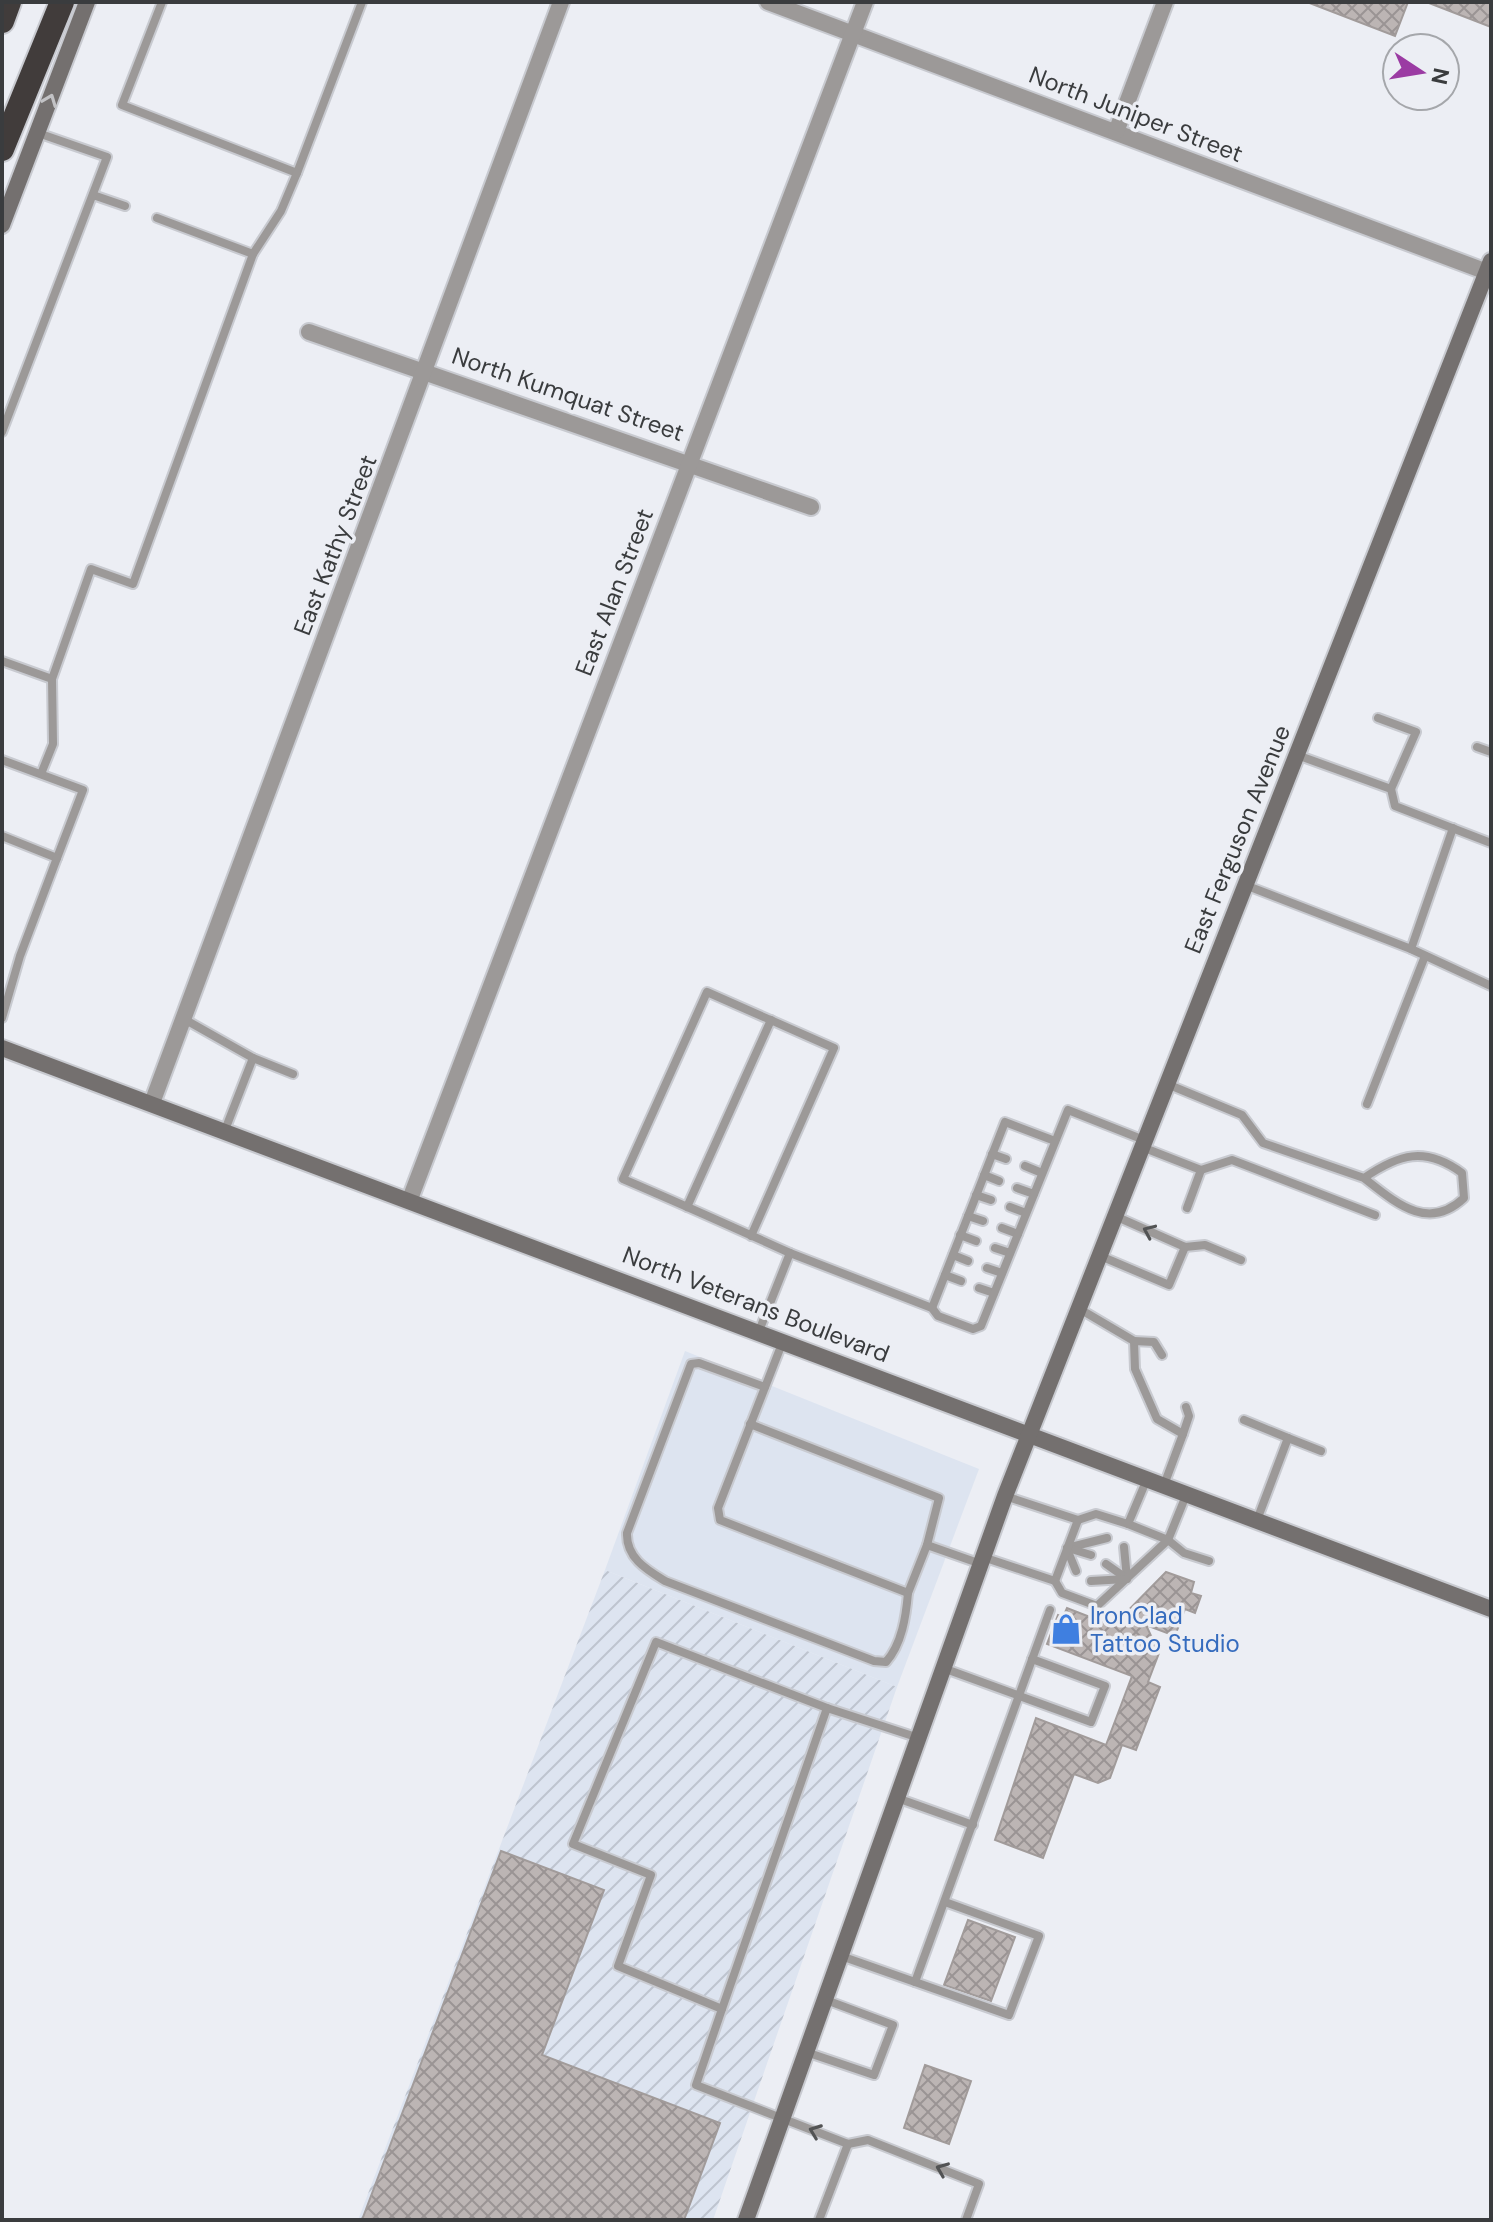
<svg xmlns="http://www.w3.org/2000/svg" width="1493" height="2222" viewBox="0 0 1493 2222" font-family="'DM Sans',sans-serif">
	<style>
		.built { fill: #dde4f0 }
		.industrial { fill: url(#industrial-furrows) }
		.building { fill: url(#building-cross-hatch); stroke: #a19b9a; stroke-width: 2 }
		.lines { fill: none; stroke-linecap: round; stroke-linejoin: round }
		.lane-casing { stroke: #c8cad0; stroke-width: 12 }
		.street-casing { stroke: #c8cad0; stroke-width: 20 }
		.secondary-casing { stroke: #c8cad0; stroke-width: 20 }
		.highway-casing { stroke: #c8cad0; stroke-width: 28 }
		.lane { stroke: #9c9998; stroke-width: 8 }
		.street { stroke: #9c9998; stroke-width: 16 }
		.secondary { stroke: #74706f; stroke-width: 16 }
		.highway { stroke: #413c3b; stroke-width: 24 }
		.oneway { stroke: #c2c2c5 }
		.oneway2 { stroke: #525354 }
		.labels { text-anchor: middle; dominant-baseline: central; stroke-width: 7; stroke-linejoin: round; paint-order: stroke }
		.street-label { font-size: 24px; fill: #3a3c3e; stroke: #eceef4 }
		.shop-label { font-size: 24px; fill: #366cbe; stroke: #eceef4; text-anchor: start }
	</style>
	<defs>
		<pattern id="industrial-furrows" width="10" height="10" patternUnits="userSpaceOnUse" patternTransform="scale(2)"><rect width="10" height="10" fill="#dde4f0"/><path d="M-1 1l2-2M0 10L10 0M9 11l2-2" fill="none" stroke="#bec4cf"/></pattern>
		<pattern id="building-cross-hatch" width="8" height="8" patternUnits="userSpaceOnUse" patternTransform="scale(2)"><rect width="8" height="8" fill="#bcb5b4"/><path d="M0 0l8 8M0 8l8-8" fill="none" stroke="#9a9494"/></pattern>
	</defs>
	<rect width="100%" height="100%" fill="#eceef4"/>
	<!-- built -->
	<polygon class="built" points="685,1351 979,1469 897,1687 605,1570"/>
	<!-- industrial -->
	<polygon class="industrial" points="605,1570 897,1687 713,2220 358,2220"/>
	<!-- building -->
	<g class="building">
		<polygon points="1307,2 1408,2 1395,36"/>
		<polygon points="1429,2 1491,2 1491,27 1429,3"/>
		<polygon points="1166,1572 1194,1582 1191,1593 1201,1596 1195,1613 1185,1609 1175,1636 1146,1625 1159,1653 1148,1682 1160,1687 1136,1750 1122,1745 1110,1778 1098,1783 1074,1774 1043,1858 995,1840 1036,1718 1106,1745 1132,1676 1047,1644 1058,1615 1063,1617 1067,1608 1113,1626"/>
		<polygon points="501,1851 604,1890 542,2055 720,2123 684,2220 362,2220"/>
		<polygon points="968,1920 1015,1937 991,2001 944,1985"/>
		<polygon points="925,2065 971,2081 949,2144 904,2128"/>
	</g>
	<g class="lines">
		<defs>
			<g id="lane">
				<polyline points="162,2 122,105 297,173 362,2"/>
				<polyline points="93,195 125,206"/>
				<polyline points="253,254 281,211 297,173"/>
				<polyline points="2,432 107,157 38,133"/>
				<polyline points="2,661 52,679 91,569 133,584 253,254 157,218"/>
				<polyline points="1378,718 1416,732 1391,789"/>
				<polyline points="1477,747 1491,752"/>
				<polyline points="1297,755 1391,789 1395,806 1491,843"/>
				<polyline points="2,760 83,790 57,858 2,836"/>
				<polyline points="41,774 53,744 52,679"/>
				<polyline points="1453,828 1411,949 1491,986"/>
				<polyline points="1245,885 1411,949"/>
				<polyline points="2,1018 20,956 57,858"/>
				<polyline points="184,1019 253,1058 293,1074"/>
				<path d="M 1167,1084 L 1242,1115 L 1263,1143 L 1364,1178 C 1399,1154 1425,1146 1462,1173 L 1464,1198 C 1428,1232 1396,1203 1364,1178"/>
				<polyline points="1367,1104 1425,956"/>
				<polyline points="225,1130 253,1058"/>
				<polyline points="1142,1147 1201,1170 1187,1208"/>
				<polyline points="992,1154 1006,1159"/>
				<polyline points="1025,1166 1042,1173"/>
				<polyline points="1201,1170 1232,1160 1375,1215"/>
				<polyline points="984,1175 999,1181"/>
				<polyline points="1017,1188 1034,1194"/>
				<polyline points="976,1195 991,1200"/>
				<polyline points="687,1207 771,1020"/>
				<polyline points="1010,1207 1026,1213"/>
				<polyline points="968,1216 983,1221"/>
				<polyline points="1115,1216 1185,1247 1205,1245 1241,1260"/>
				<polyline points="1002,1228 1018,1234"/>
				<polyline points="960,1235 976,1241"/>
				<path d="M 751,1236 L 834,1048 L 707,992 L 623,1179 C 679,1203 735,1228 790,1253"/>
				<polyline points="995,1248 1010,1253"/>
				<polyline points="953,1255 968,1261"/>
				<polyline points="1098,1255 1169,1285 1185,1247"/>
				<polyline points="987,1268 1002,1273"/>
				<polyline points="945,1275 961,1281"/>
				<polyline points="979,1288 994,1293"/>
				<polyline points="932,1308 1005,1122 1055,1141"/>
				<polyline points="1078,1308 1134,1341 1135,1369 1157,1419 1183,1434 1164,1485"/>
				<polyline points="759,1331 790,1253 932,1308 938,1316 973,1329 981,1326 1068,1110 1144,1140"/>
				<polyline points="783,1341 718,1508 720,1520 908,1593 927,1545 981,1564"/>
				<polyline points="1134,1341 1154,1342 1162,1355"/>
				<path d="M 765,1387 L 699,1363 L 691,1364 L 627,1533 C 626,1558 647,1570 665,1581 L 874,1661 L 886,1662 C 902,1644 906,1616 908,1593"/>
				<polyline points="1244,1420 1288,1438"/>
				<polyline points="750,1424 939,1498 927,1545"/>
				<polyline points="1183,1434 1189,1416 1186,1407"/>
				<polyline points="1147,1479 1128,1524 1168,1540 1187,1493"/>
				<polyline points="1078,1520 1096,1514 1128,1524"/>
				<polyline points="1257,1520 1288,1438 1321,1451"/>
				<polyline points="1124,1547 1127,1579"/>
				<polyline points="1067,1548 1107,1538"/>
				<polyline points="1068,1548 1091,1555"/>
				<polyline points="1067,1549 1076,1571"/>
				<polyline points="983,1557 1055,1581 1078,1520 1005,1496"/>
				<polyline points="1106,1564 1126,1578"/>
				<polyline points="1055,1581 1062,1593 1097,1606 1168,1540 1184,1553 1209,1561"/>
				<polyline points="1091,1581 1126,1579"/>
				<polyline points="943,1668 1091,1722 1105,1686 1032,1659"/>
				<polyline points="919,1738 827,1708 656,1642 573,1844 651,1875 618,1966 722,2009 696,2085 848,2144 868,2140 979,2184 966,2220"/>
				<polyline points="897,1798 973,1825"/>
				<polyline points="841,1956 1009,2015 1039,1936 945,1902"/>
				<polyline points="915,1982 1050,1610"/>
				<polyline points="722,2009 827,1708"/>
				<polyline points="806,2052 874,2075 893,2025 826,2000"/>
				<polyline points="819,2220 848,2144"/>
			</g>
			<g id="street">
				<polyline points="768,2 1487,272"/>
				<polyline points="1116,132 1165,2"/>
				<polyline points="309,332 811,507"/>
				<polyline points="152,1103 561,2"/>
				<polyline points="410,1199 865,2"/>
			</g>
			<g id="secondary">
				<polyline points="2,225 87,2"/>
				<polyline points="2,1048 1491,1609"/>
				<polyline points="746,2220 1005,1496 1491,261"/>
			</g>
			<g id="highway">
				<polyline points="2,21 9,2"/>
				<polyline points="2,149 62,2"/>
			</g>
		</defs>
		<!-- lane casing -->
		<use href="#lane" class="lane-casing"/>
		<!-- street casing -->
		<use href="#street" class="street-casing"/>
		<!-- secondary casing -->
		<use href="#secondary" class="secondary-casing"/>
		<!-- highway casing -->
		<use href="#highway" class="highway-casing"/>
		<!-- lane -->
		<use href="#lane" class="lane"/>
		<!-- street -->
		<use href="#street" class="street"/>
		<!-- secondary -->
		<use href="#secondary" class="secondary"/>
		<!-- highway -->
		<use href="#highway" class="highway"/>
	</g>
	<!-- one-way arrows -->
	<defs><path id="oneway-chevron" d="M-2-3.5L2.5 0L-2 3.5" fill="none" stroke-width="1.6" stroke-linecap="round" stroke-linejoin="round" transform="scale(2)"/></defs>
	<use class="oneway" href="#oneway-chevron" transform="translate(50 100) rotate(-69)"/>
	<g class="oneway2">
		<use href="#oneway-chevron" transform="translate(1149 1231) rotate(-156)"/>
		<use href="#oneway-chevron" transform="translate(815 2131) rotate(-159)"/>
		<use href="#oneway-chevron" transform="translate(942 2169) rotate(-158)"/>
	</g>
	<!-- icons -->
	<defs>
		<symbol id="shop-bare" viewBox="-9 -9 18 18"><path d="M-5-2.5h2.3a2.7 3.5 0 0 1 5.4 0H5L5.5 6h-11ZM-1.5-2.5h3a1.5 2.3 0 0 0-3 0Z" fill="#3f7fe0" stroke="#eceef4" stroke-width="2.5" paint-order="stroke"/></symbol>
	</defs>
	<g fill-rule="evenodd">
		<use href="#shop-bare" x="1044" y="1607" width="44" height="44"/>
	</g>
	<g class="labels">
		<!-- street labels -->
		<g class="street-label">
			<text transform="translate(1136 114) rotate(21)">North Juniper Street</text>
			<text transform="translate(568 394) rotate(19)">North Kumquat Street</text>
			<text transform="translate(335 545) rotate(-69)">East Kathy Street</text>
			<text transform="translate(614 592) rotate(-69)">East Alan Street</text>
			<text transform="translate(1237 839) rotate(-68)">East Ferguson Avenue</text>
			<text transform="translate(756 1304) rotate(21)">North Veterans Boulevard</text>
		</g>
		<!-- shop labels -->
		<g class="shop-label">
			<text x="1090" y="1615">IronClad<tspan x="1090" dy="28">Tattoo Studio</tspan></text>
		</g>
	</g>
	<!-- border -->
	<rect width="1493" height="2222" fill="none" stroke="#3a3c3e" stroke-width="8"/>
	<!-- north arrow -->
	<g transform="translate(1421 72) rotate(102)"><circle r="38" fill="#eceef4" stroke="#a5a7ab" stroke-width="2"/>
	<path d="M0-6L14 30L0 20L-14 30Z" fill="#9b3ba3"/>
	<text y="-12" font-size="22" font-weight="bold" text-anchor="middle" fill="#3a3c3e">N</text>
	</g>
</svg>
